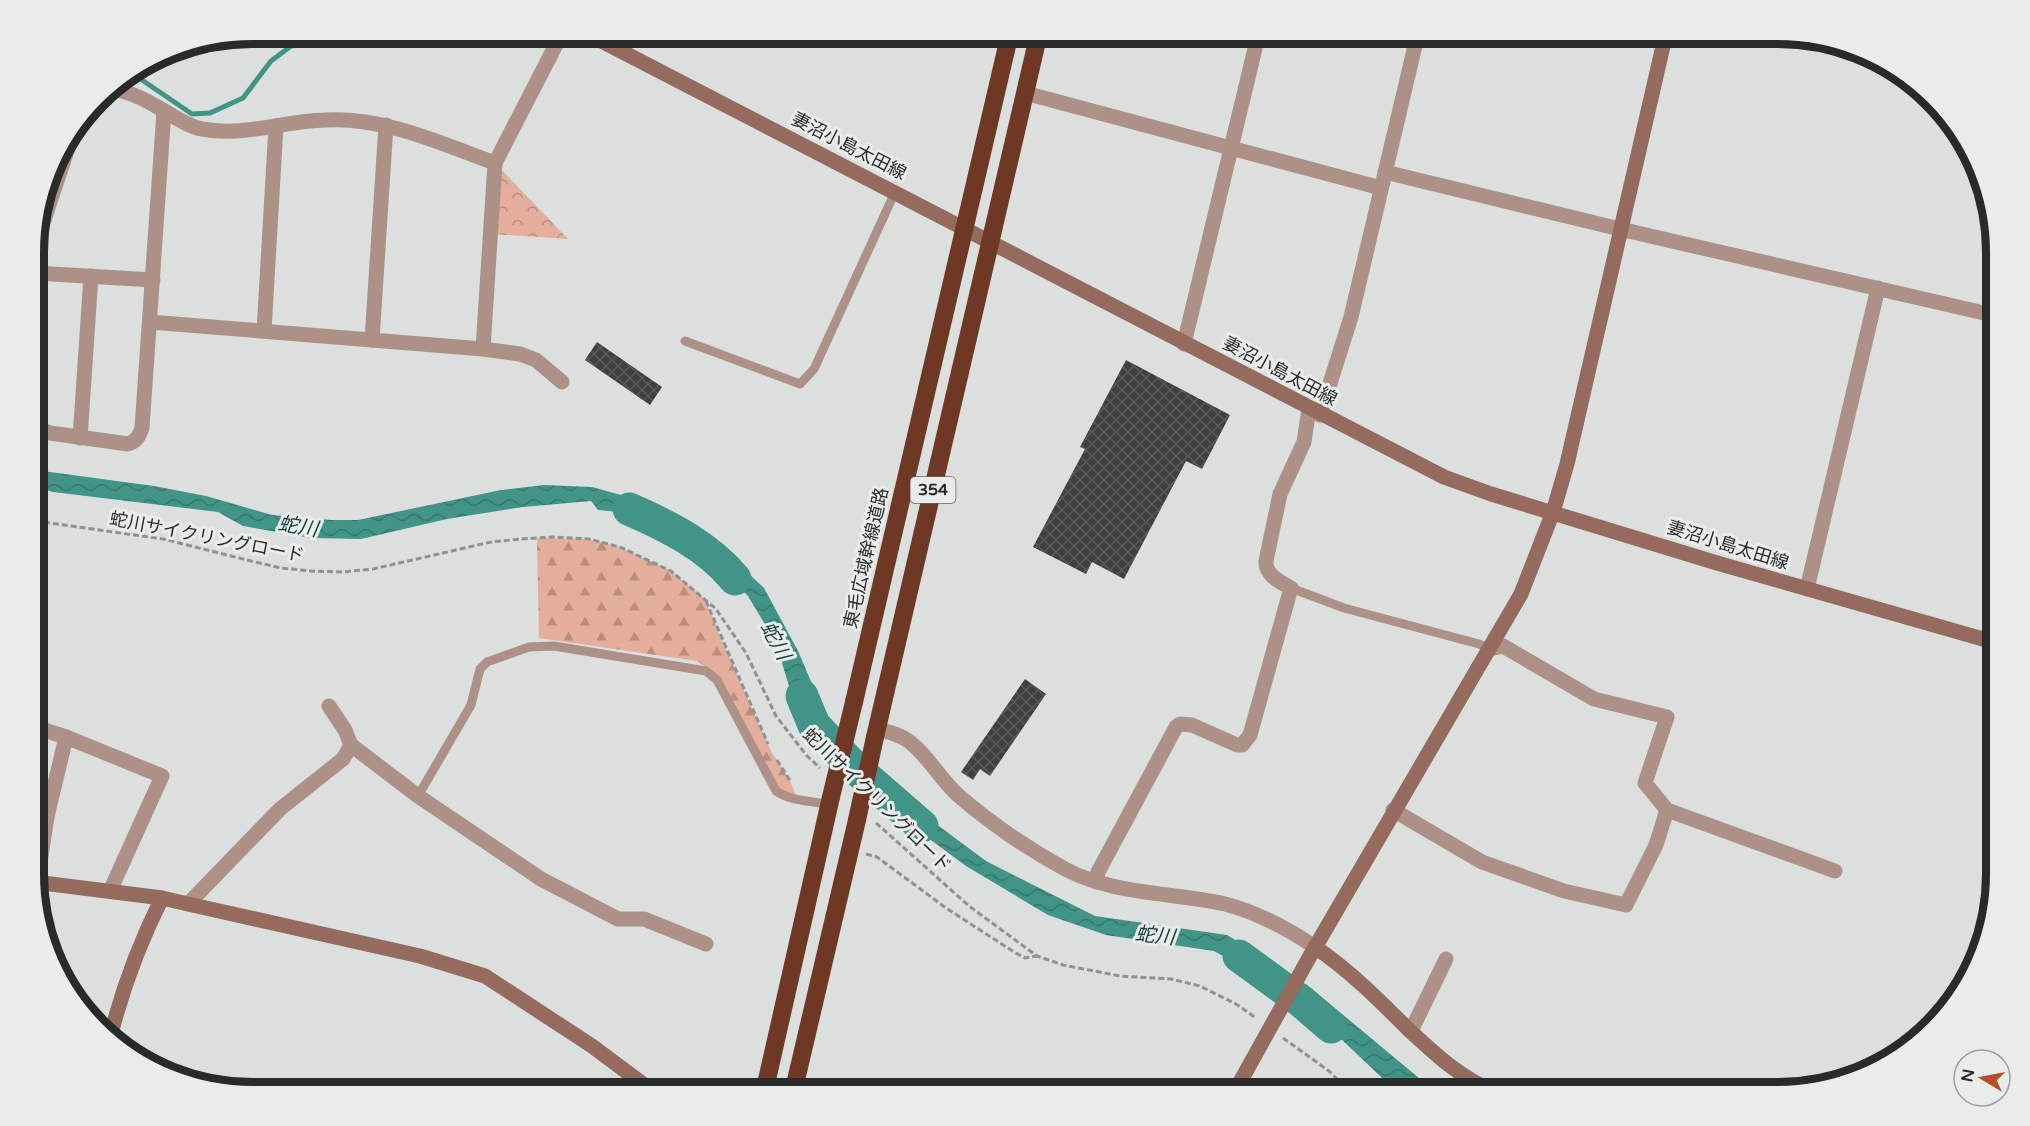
<svg xmlns="http://www.w3.org/2000/svg" width="2030" height="1126" viewBox="0 0 2030 1126" font-family="'Varela Round','Noto Sans JP',sans-serif">
	<style>
		.forest { fill: url(#forest-firs) }
		.park { fill: url(#park-crowns) }
		.water { fill: url(#water-waves) }
		.lines { fill: none; stroke-linecap: round; stroke-linejoin: round }
		.stream { stroke: #419486; stroke-width: 5 }
		.river { stroke: #419486; stroke-width: 33 }
		.building { fill: url(#building-cross-hatch) }
		.path { stroke: #8e9291; stroke-width: 3; stroke-dasharray: 6 3; stroke-linecap: butt }
		.lane { stroke: #ad9187; stroke-width: 9 }
		.street { stroke: #ad9187; stroke-width: 15 }
		.secondary { stroke: #946b5d; stroke-width: 15 }
		.highway { stroke: #6f3824; stroke-width: 18 }
		.highway-bridge { stroke: #6f3824; stroke-width: 18 }
		.labels { text-anchor: middle; dominant-baseline: central; stroke-width: 6; stroke-linejoin: round; paint-order: stroke }
		.shield { fill: #e8edec; stroke: #626565; stroke-width: 1.5 }
		.shield-label { font-size: 16px; font-weight: bold; fill: #292b2b }
		.street-label { font-size: 18px; fill: #292b2b; stroke: #e8edec }
		.water-label { font-size: 20px; font-style: italic; fill: #143c35; stroke: #e8edec }
		.rim { fill: none; stroke: #292b2b; stroke-width: 8 }
	</style>
	<defs>
		<pattern id="forest-firs" width="22" height="20" patternUnits="userSpaceOnUse" patternTransform="scale(1.5)"><rect width="22" height="20" fill="#e4ae9c"/><path d="M5 1l3.5 6h-7zM16 11l3.5 6h-7z" fill="#b98e7f"/></pattern>
		<pattern id="park-crowns" width="20" height="18" patternUnits="userSpaceOnUse" patternTransform="scale(1.5)"><rect width="20" height="18" fill="#e4ae9c"/><path d="M2 6a3 3 0 1 1 6 0M12 15a3 3 0 1 1 6 0" fill="none" stroke="#b98e7f"/></pattern>
		<pattern id="water-waves" width="16" height="10" patternUnits="userSpaceOnUse" patternTransform="scale(1.5)"><rect width="16" height="10" fill="#419486"/><path d="M0 5q4-4 8 0t8 0" fill="none" stroke="#36796e"/></pattern>
		<pattern id="building-cross-hatch" width="8" height="8" patternUnits="userSpaceOnUse" patternTransform="scale(1.5)"><rect width="8" height="8" fill="#3d4241"/><path d="M0 0l8 8M0 8l8-8" fill="none" stroke="#575b5a"/></pattern>
	</defs>
	<rect width="100%" height="100%" fill="#dbe0df"/>
	<!-- forest -->
	<polygon class="forest" points="537,538 589,539 622,548 671,571 705,599 717,629 771,751 790,781 798,800 776,791 717,675 697,661 539,638"/>
	<!-- park -->
	<polygon class="park" points="495,163 568,239 491,234"/>
	<!-- water -->
	<g class="water">
		<polygon points="35,470 154,486 206,496 272,515 331,520 358,520 501,490 544,485 592,487 650,503 701,529 764,588 798,651 819,700 828,715 820,749 792,696 776,643 748,596 706,553 670,527 630,513 598,510 591,501 523,507 447,519 361,539 311,538 243,526 218,512 53,492 35,487"/>
		<polygon points="889,789 986,861 1095,916 1227,935 1284,969 1273,986 1268,981 1214,951 1106,935 1048,915 966,866 885,806"/>
		<polygon points="1306,984 1437,1093 1398,1093 1339,1037 1295,1002"/>
	</g>
	<g class="lines">
		<!-- stream -->
		<polyline class="stream" points="125,76 139,78 192,114 210,113 243,98 271,61 291,46 348,40 362,33"/>
		<!-- river -->
		<g class="river">
			<path d="M 629,509 C 668,526 708,546 735,579"/>
			<polyline points="802,696 814,725 854,767 922,826"/>
			<polyline points="1239,956 1302,1002 1331,1027"/>
		</g>
	</g>
	<!-- building -->
	<g class="building">
		<polygon points="597,342 662,387 650,405 585,360"/>
		<polygon points="1126,360 1230,415 1202,469 1186,461 1124,579 1092,562 1086,574 1033,547 1085,449 1080,447"/>
		<polygon points="1025,679 1046,694 990,776 980,769 973,780 961,772"/>
	</g>
	<g class="lines">
		<!-- path -->
		<g class="path">
			<polyline points="35,521 163,539 247,560 281,568 311,571 342,572 373,569 491,542 521,539 553,537 589,539 620,547 671,571 716,609 746,653 776,716 807,756 820,768"/>
			<polyline points="706,601 768,744"/>
			<polyline points="777,760 791,782"/>
			<polyline points="876,823 969,906 1037,956 1063,965 1120,976 1171,979 1200,986 1236,1004 1256,1018"/>
			<polyline points="866,854 877,857 946,908 1014,952 1025,958 1037,956"/>
			<polyline points="1283,1038 1329,1071 1351,1093"/>
		</g>
		<!-- lane -->
		<g class="lane">
			<polyline points="685,341 800,384 814,369 895,192"/>
			<polyline points="1291,588 1344,608 1479,644 1490,649"/>
			<path d="M 418,796 L 471,705 L 480,669 L 487,662 L 529,647 L 554,646 L 706,671 L 717,680 L 776,791 C 792,802 810,800 829,805"/>
		</g>
		<!-- street -->
		<g class="street">
			<path d="M 107,87 C 124,91 140,96 154,105 C 170,113 185,126 202,129 C 243,137 284,121 325,120 C 385,117 440,143 495,163"/>
			<polyline points="1025,93 1381,188"/>
			<polyline points="1385,172 1620,229 1997,316"/>
			<polyline points="35,247 74,130"/>
			<polyline points="35,273 153,280"/>
			<polyline points="150,322 483,349 520,354 536,360 562,382"/>
			<polyline points="264,331 276,126"/>
			<polyline points="372,340 386,125"/>
			<polyline points="1184,344 1258,36"/>
			<polyline points="483,349 495,163 562,33"/>
			<polyline points="1320,415 1351,317 1418,33"/>
			<path d="M 35,427 L 50,433 L 128,444 C 137,441 139,436 142,428 L 164,111"/>
			<polyline points="80,438 91,276"/>
			<polyline points="1807,589 1878,288"/>
			<polyline points="1490,649 1503,646 1594,699 1667,717 1645,783 1667,810 1835,871"/>
			<polyline points="329,706 345,730 351,745 418,796 541,879 618,919 644,919 706,944"/>
			<polyline points="35,727 66,737"/>
			<path d="M 878,729 C 889,732 902,735 911,743 C 930,758 941,781 960,797 C 992,824 1028,849 1065,869 C 1114,895 1172,892 1225,904 C 1256,912 1288,929 1315,947"/>
			<polyline points="1393,810 1482,862 1564,891 1626,905 1656,845 1667,810"/>
			<polyline points="37,882 47,817 66,737 162,776 110,891"/>
			<path d="M 1096,882 L 1098,872 L 1176,727 L 1180,724 L 1192,725 L 1237,745 L 1242,745 L 1250,735 L 1291,588 C 1280,582 1265,575 1266,561 L 1280,494 L 1304,442 L 1309,409"/>
			<polyline points="188,904 280,809 343,759 351,745"/>
			<polyline points="1411,1031 1446,959"/>
			<polyline points="1676,1093 1678,1088 1688,1093"/>
		</g>
		<!-- secondary -->
		<g class="secondary">
			<polyline points="586,33 1444,477 1491,494 1717,563 1997,643"/>
			<polyline points="35,882 162,898 188,904 420,956 485,976 592,1046 655,1093"/>
			<path d="M 1315,947 C 1349,970 1379,1000 1408,1029 C 1435,1054 1461,1079 1497,1093"/>
			<path d="M 111,1034 C 123,987 140,942 162,898"/>
			<polyline points="1234,1093 1310,956 1521,594 1553,512 1567,464 1666,33"/>
		</g>
		<!-- highway -->
		<g class="highway">
			<polyline points="854,702 1010,33"/>
			<polyline points="875,737 1039,33"/>
			<polyline points="764,1093 831,797"/>
			<polyline points="793,1093 857,820"/>
		</g>
		<!-- highway-bridge -->
		<g class="highway-bridge">
			<polyline points="831,797 854,702"/>
			<polyline points="857,820 875,737"/>
		</g>
	</g>
	<g class="labels">
		<!-- shield labels -->
		<rect class="shield" x="910.5" y="477" width="45" height="26" rx="4.5"/>
		<g class="shield-label">
			<text x="933" y="490">354</text>
		</g>
		<!-- street labels -->
		<g class="street-label">
			<text transform="translate(849 146) rotate(27)">妻沼小島太田線</text>
			<text transform="translate(1280 371) rotate(28)">妻沼小島太田線</text>
			<text transform="translate(207 537) rotate(11)">蛇川サイクリングロード</text>
			<text transform="translate(1728 545) rotate(17)">妻沼小島太田線</text>
			<text transform="translate(866 558) rotate(-77)">東毛広域幹線道路</text>
			<text transform="translate(877 800) rotate(44)">蛇川サイクリングロード</text>
		</g>
		<!-- water labels -->
		<g class="water-label">
			<text transform="translate(298 527) rotate(9)">蛇川</text>
			<text transform="translate(775 641) rotate(62)">蛇川</text>
			<text transform="translate(1155 936) rotate(6)">蛇川</text>
		</g>
	</g>
	<!-- crop -->
	<path d="M0 0H2030V1126H0ZM252 44H1778A208 208 0 0 1 1986 252V874A208 208 0 0 1 1778 1082H252A208 208 0 0 1 44 874V252A208 208 0 0 1 252 44Z" fill="#e8edec" fill-rule="evenodd"/>
	<path class="rim" d="M252 44H1778A208 208 0 0 1 1986 252V874A208 208 0 0 1 1778 1082H252A208 208 0 0 1 44 874V252A208 208 0 0 1 252 44Z"/>
	<!-- north arrow -->
	<g transform="translate(1982 1078) rotate(280)"><circle r="28" fill="#e8edec" stroke="#9c9f9f" stroke-width="1.5"/>
	<path d="M0-4.5L10 22L0 15L-10 22Z" fill="#b64f28"/>
	<text y="-9" font-size="16" font-weight="bold" text-anchor="middle" fill="#292b2b">N</text>
	</g>
</svg>
